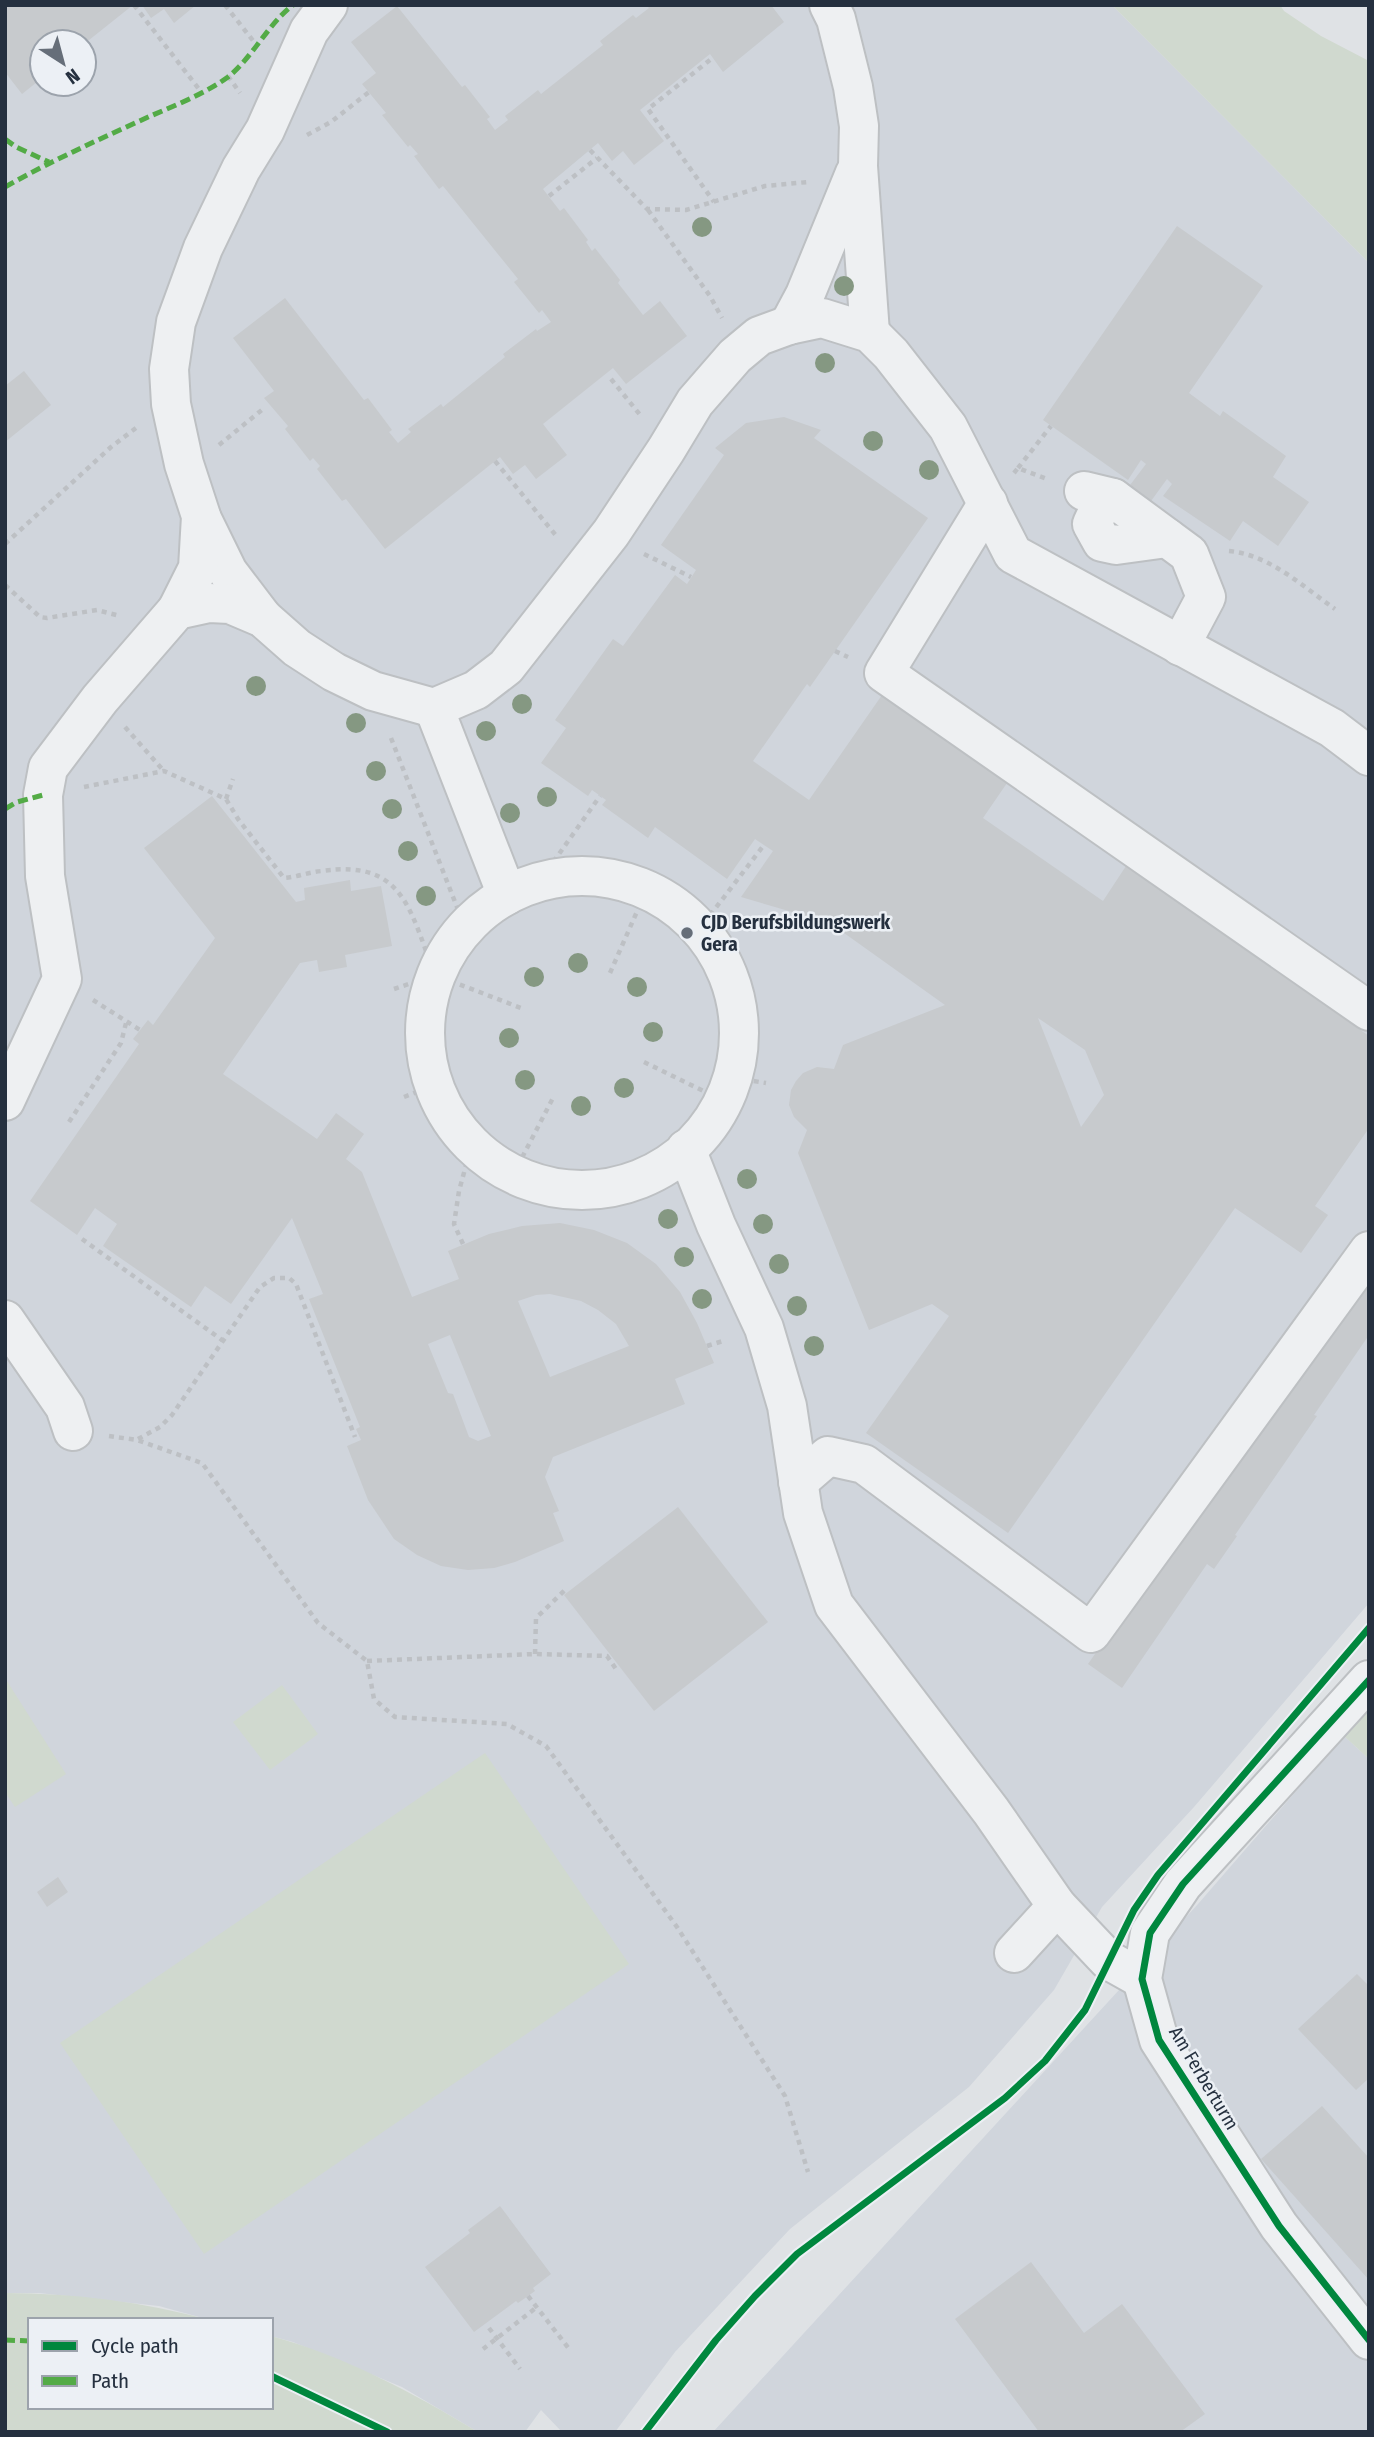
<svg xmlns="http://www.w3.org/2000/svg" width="1374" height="2437" viewBox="0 0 1374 2437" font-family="'Fira Sans Condensed',sans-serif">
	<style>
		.built { fill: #d0d5dc; fill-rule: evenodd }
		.green { fill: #d0d9cf }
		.building { fill: #c7cacd; fill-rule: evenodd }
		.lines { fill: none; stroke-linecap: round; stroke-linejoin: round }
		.minor-casing { stroke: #bdc0c3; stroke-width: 42 }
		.path { stroke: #bdc0c4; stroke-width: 4.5; stroke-dasharray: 5 5; stroke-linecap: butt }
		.minor { stroke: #eef0f2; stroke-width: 38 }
		.quiet { stroke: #53ab46; stroke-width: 5; stroke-dasharray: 10 5; stroke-linecap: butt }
		.cycleway-casing { stroke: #ecf0f5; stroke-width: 11 }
		.cycleway { stroke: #00873e; stroke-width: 7 }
		.tree { fill: #859882 }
		.poi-dot { fill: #666e79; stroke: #ecf0f5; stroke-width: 2.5 }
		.labels { text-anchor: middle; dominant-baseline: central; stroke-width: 5; stroke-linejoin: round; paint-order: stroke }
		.poi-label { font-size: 19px; font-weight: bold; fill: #25303f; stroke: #ecf0f5; text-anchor: start }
		.street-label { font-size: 19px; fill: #25303f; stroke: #ecf0f5 }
	</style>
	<rect width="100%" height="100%" fill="#dfe2e5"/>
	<!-- built -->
	<g class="built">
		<path d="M 5,5 L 1112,5 L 1369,263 L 1369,1603 L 1194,1807 L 1102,1907 L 1054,1990 L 969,2087 L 790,2229 L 675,2352 L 615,2432 L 562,2432 L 541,2410 L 525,2432 L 478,2432 L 402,2387 L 293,2342 L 271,2336 L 271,2320 L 210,2320 L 159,2306 L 39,2293 L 5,2293 ZM 42,42 L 84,42 L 84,84 L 42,84 Z"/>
		<polygon points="1344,1736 1369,1759 1369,2432 713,2432 1198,1904"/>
	</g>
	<!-- green -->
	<g class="green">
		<polygon points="1112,5 1280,5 1284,11 1321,36 1369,61 1369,263"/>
		<polygon points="5,1678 66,1774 15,1807 5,1792"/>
		<polygon points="282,1685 318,1734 270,1770 233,1722"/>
		<polygon points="1369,1711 1369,1759 1344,1736"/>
		<polygon points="485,1753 629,1964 204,2254 60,2043"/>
		<path d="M 5,2293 C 74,2293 144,2302 210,2320 L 30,2320 L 30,2407 L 271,2407 L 271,2336 C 345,2356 413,2393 478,2432 L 5,2432 Z"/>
	</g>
	<!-- building -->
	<g class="building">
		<polygon points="5,5 133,5 84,44 84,42 42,42 42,78 22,94 5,72"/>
		<polygon points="142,5 196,5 174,23 164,9 151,18"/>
		<polygon points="646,5 771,5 784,22 723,72 710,54 640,110 664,141 634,165 623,151 612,161 598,143 543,189 560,211 564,208 588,240 586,242 592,251 595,248 620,280 618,283 643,315 660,301 687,336 626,384 613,368 543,424 567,455 536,479 525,465 513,474 500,457 385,549 346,499 342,501 317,469 320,466 313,458 310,461 285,429 288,426 264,398 274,391 233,338 285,298 364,400 368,398 392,430 389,432 398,443 411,432 408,429 441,404 443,407 505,357 503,354 536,329 537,331 551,322 542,310 539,313 514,282 518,279 443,186 439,189 414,156 418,154 410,145 408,147 382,115 386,113 362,84 376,73 351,42 397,6 462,87 465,85 490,117 487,119 495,130 508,120 505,116 538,90 541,94 603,45 600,41 633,15 636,18 649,8"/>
		<polygon points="1177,226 1263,286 1189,393 1220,416 1223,411 1286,456 1273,477 1309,502 1278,546 1243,521 1230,541 1163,496 1172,484 1167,479 1146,508 1124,493 1146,464 1141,460 1128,480 1043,420"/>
		<polygon points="24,371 51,405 5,442 5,386"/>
		<path d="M 784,417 L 821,430 L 814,438 L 928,518 L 810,687 L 807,684 L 753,761 L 809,800 L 882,695 L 1007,783 L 983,818 L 1103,901 L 1126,866 L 1369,1036 L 1369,1128 L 1315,1206 L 1328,1215 L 1301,1253 L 1235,1208 L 1008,1533 L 866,1433 L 949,1316 L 932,1304 L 869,1330 L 798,1153 L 807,1130 L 794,1117 L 789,1105 L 791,1090 L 796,1081 L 803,1073 L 817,1067 L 834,1069 L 843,1045 L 945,1005 L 830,923 L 741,897 L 773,851 L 755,839 L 727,879 L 655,827 L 648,838 L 602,805 L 606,800 L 592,790 L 588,796 L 541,763 L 566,728 L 555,720 L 613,639 L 623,646 L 675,575 L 687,584 L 696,570 L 661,545 L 724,455 L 715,448 L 746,423 ZM 1038,1018 L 1085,1050 L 1104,1095 L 1081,1127 Z"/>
		<path d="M 212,796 L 296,902 L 305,900 L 304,888 L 350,880 L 351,891 L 381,886 L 392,946 L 345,955 L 347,967 L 319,972 L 317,960 L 300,963 L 223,1074 L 317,1139 L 336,1113 L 364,1134 L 346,1159 L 362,1172 L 412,1297 L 459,1279 L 448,1251 L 489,1234 L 522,1226 L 560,1223 L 594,1230 L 627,1243 L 656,1264 L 680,1292 L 697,1323 L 714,1363 L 675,1379 L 685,1404 L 553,1457 L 545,1477 L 559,1511 L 553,1513 L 564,1541 L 515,1562 L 494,1568 L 468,1570 L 441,1566 L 417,1555 L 394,1539 L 368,1500 L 347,1446 L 361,1440 L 356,1429 L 360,1427 L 309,1299 L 323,1294 L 292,1218 L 231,1304 L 205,1286 L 191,1307 L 103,1246 L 117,1224 L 95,1208 L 77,1235 L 30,1201 L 139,1044 L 133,1039 L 148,1020 L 153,1025 L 215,938 L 144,848 ZM 550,1294 L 581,1301 L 598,1310 L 616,1324 L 629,1346 L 550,1377 L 518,1301 L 536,1295 ZM 450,1335 L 491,1436 L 478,1441 L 469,1437 L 453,1394 L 448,1393 L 428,1344 Z"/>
		<polygon points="1369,1261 1369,1335 1314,1415 1317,1416 1235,1535 1237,1536 1214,1569 1207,1564 1122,1688 1088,1664"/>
		<polygon points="678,1507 768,1622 654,1711 564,1595"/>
		<polygon points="58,1877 68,1892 47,1907 37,1892"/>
		<polygon points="1357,1974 1369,1986 1369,2078 1356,2090 1298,2029"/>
		<polygon points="1322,2106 1369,2158 1369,2280 1261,2159"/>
		<polygon points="500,2206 551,2274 533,2288 535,2291 518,2303 516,2301 474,2332 425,2267 470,2233 468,2230"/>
		<polygon points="1031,2262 1084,2333 1122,2304 1205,2414 1180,2432 1039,2432 955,2319"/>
	</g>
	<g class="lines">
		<defs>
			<g id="minor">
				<polyline points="829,5 836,19 853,87 859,126 858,166 870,333"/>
				<polyline points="789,325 805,295 855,173"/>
				<polyline points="1084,491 1113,498 1189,554 1206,597 1180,646"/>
				<polyline points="1113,498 1099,509 1092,524 1102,542 1116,545 1167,538"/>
				<polyline points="988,503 884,673 1369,1011"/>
				<polyline points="202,519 228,572 263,618"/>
				<polyline points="177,610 198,568 201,516 184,464 171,404 169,369 176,322 203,248 241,169 265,130 309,31 328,5"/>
				<polyline points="434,708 507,895"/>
				<circle cx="582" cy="1033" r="157"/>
				<polyline points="5,1101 62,979 45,876 43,795 48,768 100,699 177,610 209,603 230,604 263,618 297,648 334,672 373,691 434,708 476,690 506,667 611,533 666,450 695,402 735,356 759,336 789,325 822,318 870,333 891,354 948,427 1013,554 1332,728 1369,756"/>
				<polyline points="686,1149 716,1225 764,1328 787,1406 803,1513 834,1605 991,1811 1057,1906 1108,1960 1142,1979"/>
				<polyline points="5,1320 65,1407 73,1431"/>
				<polyline points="798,1482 828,1456 864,1464 1091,1633 1369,1251"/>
				<polyline points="1369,1680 1183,1884 1150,1933 1142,1979 1159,2040 1279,2226 1369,2340"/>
				<polyline points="1014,1953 1057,1906"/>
			</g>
		</defs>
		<!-- minor casing -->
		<use href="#minor" class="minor-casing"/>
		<!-- path -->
		<g class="path">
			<polyline points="134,5 202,93"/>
			<polyline points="225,5 258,47"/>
			<polyline points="710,60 648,109 714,202"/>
			<polyline points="228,76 240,93"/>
			<polyline points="307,135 331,122 369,92"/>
			<polyline points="590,150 647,209 686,210 765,186 808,182"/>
			<polyline points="549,196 597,158"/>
			<polyline points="648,210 710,296 722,318"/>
			<polyline points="611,379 641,416"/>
			<polyline points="219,445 263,409"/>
			<polyline points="495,461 558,538"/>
			<polyline points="1018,468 1051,426"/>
			<polyline points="1014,473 1018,468 1047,479"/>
			<polyline points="5,544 111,447 136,428"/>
			<path d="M 1229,551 C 1270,555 1302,586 1335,609"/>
			<polyline points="644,554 691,577"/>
			<polyline points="5,585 40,617 47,618 97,610 120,616"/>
			<polyline points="835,651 848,657"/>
			<polyline points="125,727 163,770"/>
			<polyline points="391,738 464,925"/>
			<path d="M 84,787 L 164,771 L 226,799 L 238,819 L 284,878 C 297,877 309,872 322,871 C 405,859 410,912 435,975"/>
			<polyline points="226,799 233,779"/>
			<polyline points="542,878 600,796"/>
			<polyline points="698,931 764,845"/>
			<polyline points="610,973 646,891"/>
			<polyline points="394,989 435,975 521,1008"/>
			<polyline points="93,1000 140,1030"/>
			<polyline points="644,1062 726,1102"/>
			<polyline points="734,1078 766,1083"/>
			<polyline points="404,1097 432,1086"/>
			<polyline points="69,1122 121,1043 126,1023"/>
			<polyline points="513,1175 554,1096"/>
			<polyline points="82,1239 222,1340"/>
			<polyline points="463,1244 454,1224 459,1191 471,1147"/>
			<polyline points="707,1346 726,1340"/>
			<polyline points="109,1436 137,1440 202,1463 318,1623 367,1661 374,1699 395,1717 507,1724 546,1746 677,1927 785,2096 808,2172"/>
			<polyline points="138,1439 160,1427 172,1415 260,1287 274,1278 289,1278 296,1284 355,1437"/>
			<polyline points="535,1654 536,1618 565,1590"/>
			<polyline points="367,1661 535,1654 607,1656 618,1672"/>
			<polyline points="528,2296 570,2350"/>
			<polyline points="489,2328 520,2369"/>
			<polyline points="483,2349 537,2307"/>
		</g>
		<!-- minor -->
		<use href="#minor" class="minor"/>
		<!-- quiet -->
		<g class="quiet">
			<polyline points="5,139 16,147 49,162"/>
			<path d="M 5,187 C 51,161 98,140 146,118 C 173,106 203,95 228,77 C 253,57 268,24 293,5"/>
			<polyline points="5,809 17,802 43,795"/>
			<polyline points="5,2340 30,2341"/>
		</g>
		<defs>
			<g id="cycleway">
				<polyline points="1369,1680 1183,1884 1150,1933 1142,1979 1159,2040 1279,2226 1369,2340"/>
				<polyline points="271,2376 387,2432"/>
				<polyline points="645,2432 716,2340 755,2296 797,2254 1005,2098 1045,2061 1085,2010 1134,1910 1158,1875 1369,1628"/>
			</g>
		</defs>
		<!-- cycleway casing -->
		<use href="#cycleway" class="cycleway-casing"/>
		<!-- cycleway -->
		<use href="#cycleway" class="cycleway"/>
	</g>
	<!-- trees -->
	<g class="tree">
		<circle cx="702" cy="227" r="10"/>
		<circle cx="844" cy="286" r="10"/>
		<circle cx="825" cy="363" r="10"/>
		<circle cx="873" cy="441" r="10"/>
		<circle cx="929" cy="470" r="10"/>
		<circle cx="256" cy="686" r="10"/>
		<circle cx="522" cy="704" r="10"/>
		<circle cx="356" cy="723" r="10"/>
		<circle cx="486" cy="731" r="10"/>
		<circle cx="376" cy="771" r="10"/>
		<circle cx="547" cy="797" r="10"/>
		<circle cx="392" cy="809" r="10"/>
		<circle cx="510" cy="813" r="10"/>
		<circle cx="408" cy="851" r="10"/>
		<circle cx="426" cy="896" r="10"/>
		<circle cx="578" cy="963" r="10"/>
		<circle cx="534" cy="977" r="10"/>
		<circle cx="637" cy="987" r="10"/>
		<circle cx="653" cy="1032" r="10"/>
		<circle cx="509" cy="1038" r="10"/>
		<circle cx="525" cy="1080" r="10"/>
		<circle cx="624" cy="1088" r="10"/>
		<circle cx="581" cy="1106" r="10"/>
		<circle cx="747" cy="1179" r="10"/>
		<circle cx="668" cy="1219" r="10"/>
		<circle cx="763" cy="1224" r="10"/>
		<circle cx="684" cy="1257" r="10"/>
		<circle cx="779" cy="1264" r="10"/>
		<circle cx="702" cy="1299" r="10"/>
		<circle cx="797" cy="1306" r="10"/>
		<circle cx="814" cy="1346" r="10"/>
	</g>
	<!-- markers -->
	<circle class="poi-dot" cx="687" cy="933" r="7"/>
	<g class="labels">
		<!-- poi labels -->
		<g class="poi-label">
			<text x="701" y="922">CJD Berufsbildungswerk<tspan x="701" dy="22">Gera</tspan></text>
		</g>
		<!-- street labels -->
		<g class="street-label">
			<text transform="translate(1204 2078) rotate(59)">Am Ferberturm</text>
		</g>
	</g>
	<!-- border -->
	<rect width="1374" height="2437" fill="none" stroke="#25303f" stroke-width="14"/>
	<!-- legend -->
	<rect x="28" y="2318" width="245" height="91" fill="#ecf0f5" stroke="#9ca3ac" stroke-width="2"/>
	<rect x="42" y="2341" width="35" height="10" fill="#00873e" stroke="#9ca3ac" stroke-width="2"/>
	<text x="91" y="2353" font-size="21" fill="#25303f">Cycle path</text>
	<rect x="42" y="2376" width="35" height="10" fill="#53ab46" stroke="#9ca3ac" stroke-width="2"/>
	<text x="91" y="2388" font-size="21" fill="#25303f">Path</text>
	<!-- north arrow -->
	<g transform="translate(63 63) rotate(144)"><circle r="33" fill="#ecf0f5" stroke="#9ca3ac" stroke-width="2"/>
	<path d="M0-5L12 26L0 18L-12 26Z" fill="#666e79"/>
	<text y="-10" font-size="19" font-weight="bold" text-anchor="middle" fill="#25303f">N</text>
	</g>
</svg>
